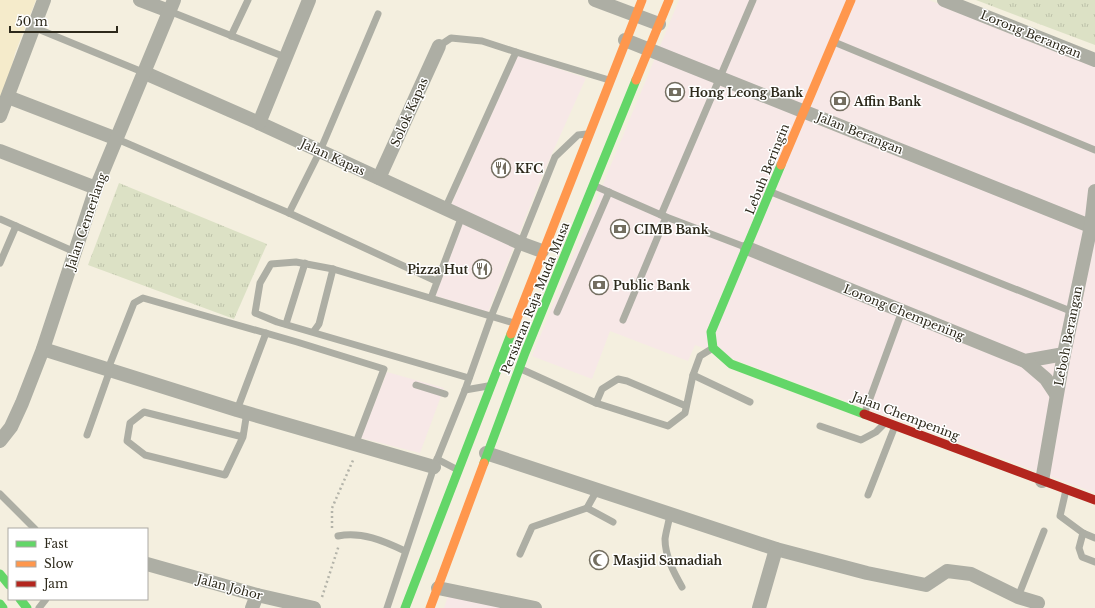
<svg xmlns="http://www.w3.org/2000/svg" width="1095" height="608" viewBox="0 0 1095 608" font-family="'Libre Baskerville',serif">
	<style>
		.commercial { fill: #f7e8e7 }
		.built { fill: #f5ebcb }
		.grass { fill: url(#grass-tufts) }
		.lines { fill: none; stroke-linecap: round; stroke-linejoin: round }
		.path { stroke: #b3b3a9; stroke-width: 2.5; stroke-dasharray: 2 3; stroke-linecap: butt }
		.lane { stroke: #adaea4; stroke-width: 7 }
		.street { stroke: #adaea4; stroke-width: 14 }
		.fast { stroke: #63d668; stroke-width: 9 }
		.slow { stroke: #ff974d; stroke-width: 9 }
		.jam { stroke: #b3261e; stroke-width: 9 }
		.labels { text-anchor: middle; dominant-baseline: central; stroke-width: 3; stroke-linejoin: round; paint-order: stroke }
		.street-label { font-size: 12px; fill: #2d291b; stroke: #fff }
		.poi-label { font-size: 12px; font-weight: bold; fill: #2d291b; stroke: #fff; text-anchor: start }
	</style>
	<defs>
		<pattern id="grass-tufts" width="24" height="20" patternUnits="userSpaceOnUse"><rect width="24" height="20" fill="#dce1c5"/><path d="M3 7l-1-3M5 7V3M7 7l1-3M15 17l-1-3M17 17v-4M19 17l1-3" fill="none" stroke="#bdc1a9"/></pattern>
	</defs>
	<rect width="100%" height="100%" fill="#f4efdf"/>
	<!-- commercial -->
	<g class="commercial">
		<polygon points="679,0 929,0 1095,65 1095,493 695,345 688,361 610,331 592,379 532,356"/>
		<polygon points="518,55 586,78 542,176 488,312 436,296 439,281 467,213 451,205"/>
		<polygon points="387,372 444,388 420,453 361,438"/>
		<polygon points="448,596 507,608 444,608"/>
	</g>
	<!-- built -->
	<polygon class="built" points="0,0 36,0 15,53 6,90 0,102"/>
	<!-- grass -->
	<g class="grass">
		<polygon points="976,0 1095,0 1095,45"/>
		<polygon points="119,183 267,244 234,319 88,265"/>
	</g>
	<g class="lines">
		<!-- path -->
		<g class="path">
			<polyline points="332,528 332,508 354,458"/>
			<polyline points="322,597 339,545"/>
		</g>
		<!-- lane -->
		<g class="lane">
			<polyline points="169,11 285,57"/>
			<polyline points="33,27 145,73"/>
			<polyline points="231,36 248,0"/>
			<polyline points="834,42 1095,150"/>
			<polyline points="439,46 451,38 482,41 516,52 445,209"/>
			<polyline points="516,52 609,80"/>
			<polyline points="117,139 289,213 436,281"/>
			<polyline points="595,186 661,215 745,247"/>
			<polyline points="771,192 1073,312"/>
			<polyline points="289,213 320,151 378,14"/>
			<polyline points="661,215 753,0"/>
			<polyline points="0,219 75,252"/>
			<polyline points="0,263 16,226"/>
			<polyline points="431,298 462,216"/>
			<polyline points="557,312 609,192"/>
			<polyline points="623,320 666,217"/>
			<polyline points="286,324 305,263"/>
			<polyline points="314,331 319,324 333,269"/>
			<polyline points="108,369 134,303 143,298 297,342 384,369 355,445"/>
			<polyline points="521,369 596,403 668,426 685,413 693,375 700,356 713,348"/>
			<polyline points="693,375 750,402"/>
			<polyline points="469,378 277,322 255,313 260,283 271,264 296,262 333,269 514,323"/>
			<polyline points="416,385 445,394"/>
			<polyline points="465,390 488,386"/>
			<polyline points="596,403 602,389 618,379 627,381 686,406"/>
			<polyline points="237,410 266,333"/>
			<polyline points="865,412 902,311"/>
			<polyline points="820,426 861,440 876,432 884,424"/>
			<polyline points="87,435 110,370"/>
			<polyline points="243,437 144,412 130,423 127,441 145,455 225,475 243,437 247,412"/>
			<polyline points="437,459 456,469"/>
			<polyline points="1066,490 1060,516 1083,533 1095,538"/>
			<polyline points="0,494 35,529"/>
			<polyline points="868,495 895,426"/>
			<polyline points="587,508 613,522"/>
			<path d="M 670,514 C 669,522 666,531 665,539 C 665,556 674,573 682,587"/>
			<polyline points="1083,533 1079,548 1082,557 1095,562"/>
			<path d="M 338,536 C 361,531 384,541 405,551"/>
			<polyline points="520,554 532,527 587,508 597,490"/>
			<polyline points="1018,597 1044,531"/>
			<polyline points="39,608 46,599"/>
			<polyline points="387,608 434,467 465,390 491,317 555,157 578,135 587,134"/>
		</g>
		<!-- street -->
		<g class="street">
			<polyline points="140,0 169,11"/>
			<polyline points="595,0 659,24"/>
			<polyline points="944,0 1095,60"/>
			<polyline points="625,40 1095,228"/>
			<polyline points="145,73 259,123 520,243 542,251"/>
			<polyline points="8,97 117,139"/>
			<polyline points="0,116 44,0"/>
			<polyline points="259,123 309,0"/>
			<polyline points="0,151 96,188"/>
			<polyline points="379,178 439,46"/>
			<polyline points="747,248 1025,361 1064,354"/>
			<polyline points="43,349 237,410 434,467"/>
			<polyline points="1025,361 1046,379 1056,394"/>
			<polyline points="0,441 11,427 22,403 43,349 96,188 174,0"/>
			<polyline points="486,453 776,549 867,573 926,585 947,571 971,574 1018,597 1038,603"/>
			<polyline points="1042,481 1064,354 1091,226 1095,191"/>
			<polyline points="147,564 257,595 314,608"/>
			<polyline points="438,588 535,608"/>
			<polyline points="252,608 257,595"/>
			<polyline points="759,608 776,549"/>
		</g>
		<!-- fast -->
		<g class="fast">
			<polyline points="781,165 711,332 713,348 731,364 864,414"/>
			<polyline points="484,463 525,353 636,80"/>
			<polyline points="0,574 9,585"/>
			<polyline points="20,599 27,608"/>
			<polyline points="0,604 3,608"/>
			<polyline points="405,608 511,334"/>
		</g>
		<!-- slow -->
		<g class="slow">
			<polyline points="636,80 669,0"/>
			<polyline points="781,165 851,0"/>
			<polyline points="511,334 642,0"/>
			<polyline points="430,608 484,463"/>
		</g>
		<!-- jam -->
		<polyline class="jam" points="864,414 1095,500"/>
	</g>
	<!-- icons -->
	<defs>
		<symbol id="bank-ring" viewBox="-11 -11 22 22"><circle r="9.5" fill="#fff" stroke="#736e60" stroke-width="1.5"/><path d="M-6-4H6V4H-6ZM0-2.3a2.3 2.3 0 1 0 0 4.6a2.3 2.3 0 1 0 0-4.6Z" fill="#736e60"/></symbol>
		<symbol id="restaurant-ring" viewBox="-11 -11 22 22"><circle r="9.5" fill="#fff" stroke="#736e60" stroke-width="1.5"/><path d="M-5-6h1v4h1v-4h1v4h1v-4h1v5L-1.5 .5V6h-2V.5L-5-1ZM5-6V6H3V1.5H1.5Q1.5-4 5-6Z" fill="#736e60"/></symbol>
		<symbol id="mosque-ring" viewBox="-11 -11 22 22"><circle r="9.5" fill="#fff" stroke="#736e60" stroke-width="1.5"/><path d="M3.5-4.9A6 6 0 1 0 3.5 4.9A5 5 0 1 1 3.5-4.9Z" fill="#736e60"/></symbol>
	</defs>
	<g fill-rule="evenodd">
		<use href="#bank-ring" x="664" y="81" width="22" height="22"/>
		<use href="#bank-ring" x="829" y="90" width="22" height="22"/>
		<use href="#restaurant-ring" x="490" y="157" width="22" height="22"/>
		<use href="#bank-ring" x="609" y="218" width="22" height="22"/>
		<use href="#restaurant-ring" x="471" y="258" width="22" height="22"/>
		<use href="#bank-ring" x="588" y="274" width="22" height="22"/>
		<use href="#mosque-ring" x="588" y="549" width="22" height="22"/>
	</g>
	<g class="labels">
		<!-- street labels -->
		<g class="street-label">
			<text transform="translate(1031 34) rotate(22)">Lorong Berangan</text>
			<text transform="translate(409 112) rotate(-66)">Solok Kapas</text>
			<text transform="translate(860 133) rotate(22)">Jalan Berangan</text>
			<text transform="translate(333 157) rotate(25)">Jalan Kapas</text>
			<text transform="translate(767 169) rotate(-68)">Lebuh Beringin</text>
			<text transform="translate(86 221) rotate(-71)">Jalan Cemerlang</text>
			<text transform="translate(535 298) rotate(-68)">Persiaran Raja Muda Musa</text>
			<text transform="translate(904 312) rotate(22)">Lorong Chempening</text>
			<text transform="translate(1068 336) rotate(-79)">Leboh Berangan</text>
			<text transform="translate(906 416) rotate(21)">Jalan Chempening</text>
			<text transform="translate(230 587) rotate(15)">Jalan Johor</text>
		</g>
		<!-- poi labels -->
		<g class="poi-label">
			<text x="689" y="92">Hong Leong Bank</text>
			<text x="854" y="101">Affin Bank</text>
			<text x="515" y="168">KFC</text>
			<text x="634" y="229">CIMB Bank</text>
			<text x="468" y="269" text-anchor="end">Pizza Hut</text>
			<text x="613" y="285">Public Bank</text>
			<text x="613" y="560">Masjid Samadiah</text>
		</g>
	</g>
	<!-- legend -->
	<rect x="8" y="528" width="140" height="72" fill="#ffffff" stroke="#aba9a4"/>
	<rect x="16" y="541" width="20" height="6" fill="#63d668" stroke="#aba9a4"/>
	<text x="44" y="548" font-size="12" fill="#2d291b">Fast</text>
	<rect x="16" y="561" width="20" height="6" fill="#ff974d" stroke="#aba9a4"/>
	<text x="44" y="568" font-size="12" fill="#2d291b">Slow</text>
	<rect x="16" y="581" width="20" height="6" fill="#b3261e" stroke="#aba9a4"/>
	<text x="44" y="588" font-size="12" fill="#2d291b">Jam</text>
	<!-- scale -->
	<path d="M10 26v6h107v-6" fill="none" stroke="#2d291b" stroke-width="2"/>
	<text x="16" y="26" font-size="12" fill="#2d291b" stroke="#ffffff" stroke-width="3" paint-order="stroke">50 m</text>
</svg>
